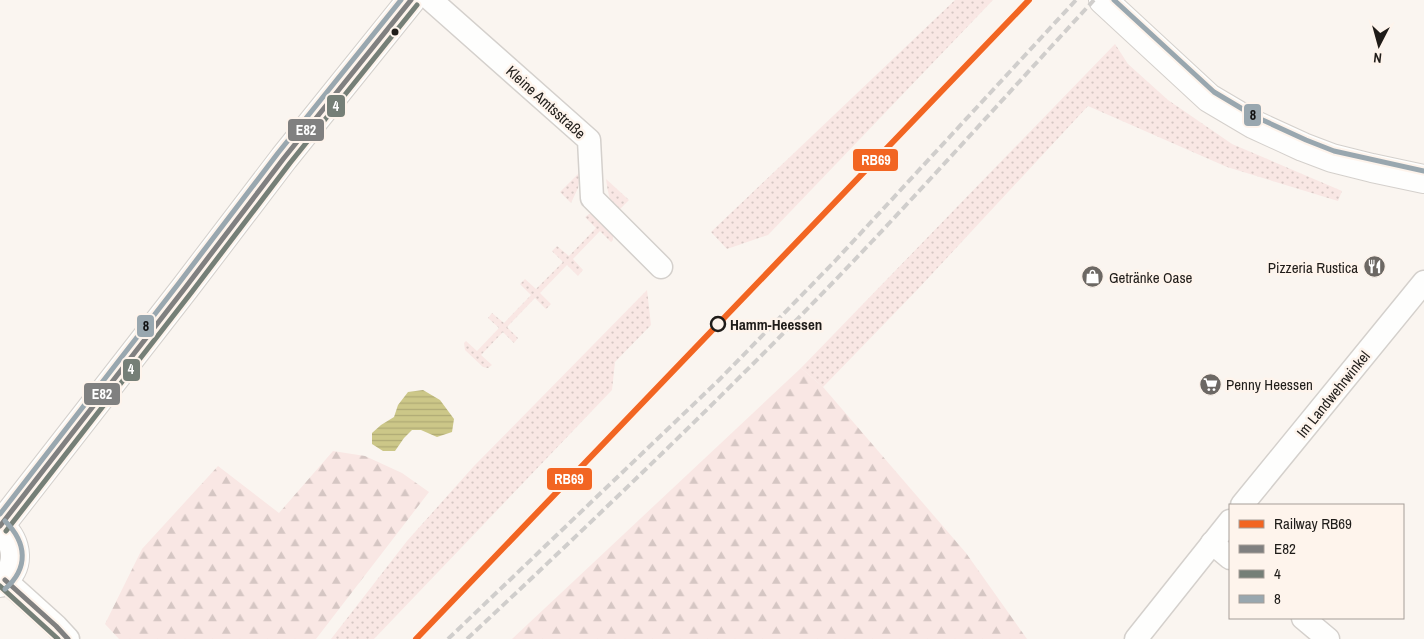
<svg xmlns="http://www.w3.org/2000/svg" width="1424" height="639" viewBox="0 0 1424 639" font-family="'Archivo Narrow',sans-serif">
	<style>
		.grass { fill: url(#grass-dots) }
		.forest { fill: url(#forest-firs) }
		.water { fill: url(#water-rules) }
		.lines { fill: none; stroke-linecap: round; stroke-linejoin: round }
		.street-casing { stroke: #d4d0cc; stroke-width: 25 }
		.secondary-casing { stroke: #d4d0cc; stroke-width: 30 }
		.street { stroke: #fefefd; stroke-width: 22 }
		.secondary { stroke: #fefefd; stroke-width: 28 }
		.rail { stroke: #d0cecc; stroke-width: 4; stroke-dasharray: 8 4; stroke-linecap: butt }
		.bus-1-casing { stroke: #fef4ec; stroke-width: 9 }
		.bus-2-casing { stroke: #fef4ec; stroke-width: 9 }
		.bus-3-casing { stroke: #fef4ec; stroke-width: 9 }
		.bus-1 { stroke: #808080; stroke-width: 5 }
		.bus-2 { stroke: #757f77; stroke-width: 5 }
		.bus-3 { stroke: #99a7af; stroke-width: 5 }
		.rail-1-casing { stroke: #fef4ec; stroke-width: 10 }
		.rail-1 { stroke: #f26522; stroke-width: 6 }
		.bus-dot { fill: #1f1c19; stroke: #fef4ec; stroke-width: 2 }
		.stop-dot { fill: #fef4ec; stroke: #1f1c19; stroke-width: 2.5 }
		.labels { text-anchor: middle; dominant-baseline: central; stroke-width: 5; stroke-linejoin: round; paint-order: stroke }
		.street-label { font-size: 15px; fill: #1f1c19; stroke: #fef4ec }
		.poi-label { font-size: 15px; fill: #1f1c19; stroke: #fef4ec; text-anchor: start }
		.stop-label { font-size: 15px; font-weight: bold; fill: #1f1c19; stroke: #fef4ec; text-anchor: start }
		.line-badge { stroke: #fef4ec; stroke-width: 2 }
		.badge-label { font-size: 14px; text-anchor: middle; font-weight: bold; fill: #fff }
		.pale-badge-label { font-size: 14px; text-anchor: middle; font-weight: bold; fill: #111 }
	</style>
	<defs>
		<pattern id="grass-dots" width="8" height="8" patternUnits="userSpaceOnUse" patternTransform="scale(1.25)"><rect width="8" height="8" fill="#f9e7e4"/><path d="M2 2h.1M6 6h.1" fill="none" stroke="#d5c6c3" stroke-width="1.8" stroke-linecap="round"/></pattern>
		<pattern id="forest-firs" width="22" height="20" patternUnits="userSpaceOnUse" patternTransform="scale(1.25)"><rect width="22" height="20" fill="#f9e7e4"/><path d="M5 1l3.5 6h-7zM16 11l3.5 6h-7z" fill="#d5c6c3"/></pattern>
		<pattern id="water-rules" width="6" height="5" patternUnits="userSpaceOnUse" patternTransform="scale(1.25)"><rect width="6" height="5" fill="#ccc788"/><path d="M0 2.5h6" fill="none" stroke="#afaa75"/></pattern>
	</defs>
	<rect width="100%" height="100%" fill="#faf5f0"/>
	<!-- grass -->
	<g class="grass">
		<polygon points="955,0 993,0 768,235 727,249 711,232"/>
		<polygon points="1115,44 1128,64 1168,100 1232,144 1342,191 1338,201 1227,167 1088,106 918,289 823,387 801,368"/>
		<polygon points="581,171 578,188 571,203 560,192"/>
		<path d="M 606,179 L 629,200 L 617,212 C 609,202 608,192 606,179 Z"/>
		<polygon points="589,214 593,214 613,235 613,240 611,242 600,231 573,259 583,270 578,276 567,265 540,293 551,304 546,309 535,298 507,327 518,338 514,343 503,332 481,355 492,365 488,368 483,367 465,350 464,343 466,341 477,351 499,328 488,318 492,313 504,323 531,295 520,284 525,279 536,289 563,262 552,251 557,246 569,256 596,228 585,217"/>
		<polygon points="647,290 651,325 615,362 612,390 374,639 331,639 407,541 474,466"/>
	</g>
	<!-- forest -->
	<g class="forest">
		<polygon points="801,368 823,387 966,553 1027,639 512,639"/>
		<polygon points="333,451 365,456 402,473 429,492 316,639 119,639 105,624 142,549 218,466 279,513"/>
	</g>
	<!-- water -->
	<polygon class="water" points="423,390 440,400 454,419 452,432 437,437 421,430 412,430 404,438 395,451 383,451 372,444 372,433 381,425 394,417 398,405 408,392"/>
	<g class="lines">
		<defs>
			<g id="street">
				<polyline points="431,0 589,140 592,198 661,267"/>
				<polyline points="1242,505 1424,282"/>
				<polyline points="1212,543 1230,558"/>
				<polyline points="5,580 56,626 68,639"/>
				<polyline points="1303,618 1328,639"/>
				<polyline points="1136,639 1230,521"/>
			</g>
			<g id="secondary">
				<polyline points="1103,0 1209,98 1253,124 1303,147 1332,158 1372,168 1424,179"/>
				<polyline points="0,526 185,288 284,158 411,0"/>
				<path d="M 0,526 C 18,542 22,568 0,583"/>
			</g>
		</defs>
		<!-- street casing -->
		<use href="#street" class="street-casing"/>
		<!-- secondary casing -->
		<use href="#secondary" class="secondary-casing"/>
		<!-- street -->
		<use href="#street" class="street"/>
		<!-- secondary -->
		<use href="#secondary" class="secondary"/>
		<!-- rail -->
		<g class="rail">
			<polyline points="448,639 719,380 835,261 1076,0"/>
			<path d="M 467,639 C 595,519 722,398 844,271 C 929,182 1011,90 1094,0"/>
		</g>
		<defs>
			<g id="bus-1">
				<polyline points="0,526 185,288 284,158 411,0"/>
				<polyline points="5,580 56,626 68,639"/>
			</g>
			<g id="bus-2">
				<polyline points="6,531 191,293 290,163 417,5"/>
				<polyline points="0,586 58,639"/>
			</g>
			<g id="bus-3">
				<polyline points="1114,0 1214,92 1256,117 1306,140 1334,151 1424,171"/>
				<polyline points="0,514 179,283 278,153 401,0"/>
				<path d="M 5,589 C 29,568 27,543 5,521"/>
			</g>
		</defs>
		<!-- bus-1 casing -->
		<use href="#bus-1" class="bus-1-casing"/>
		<!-- bus-2 casing -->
		<use href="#bus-2" class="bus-2-casing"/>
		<!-- bus-3 casing -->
		<use href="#bus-3" class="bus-3-casing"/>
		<!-- bus-1 -->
		<use href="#bus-1" class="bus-1"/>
		<!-- bus-2 -->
		<use href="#bus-2" class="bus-2"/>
		<!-- bus-3 -->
		<use href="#bus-3" class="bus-3"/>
		<defs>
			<polyline id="rail-1" points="416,639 1029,0"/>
		</defs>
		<!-- rail-1 casing -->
		<use href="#rail-1" class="rail-1-casing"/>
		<!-- rail-1 -->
		<use href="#rail-1" class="rail-1"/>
	</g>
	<!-- icons -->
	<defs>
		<symbol id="restaurant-disc" viewBox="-11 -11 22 22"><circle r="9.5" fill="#6c6864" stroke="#fef4ec"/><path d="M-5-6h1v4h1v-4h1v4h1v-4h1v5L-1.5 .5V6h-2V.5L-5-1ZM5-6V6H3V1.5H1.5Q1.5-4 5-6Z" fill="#fff"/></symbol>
		<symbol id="shop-disc" viewBox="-11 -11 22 22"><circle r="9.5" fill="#6c6864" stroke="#fef4ec"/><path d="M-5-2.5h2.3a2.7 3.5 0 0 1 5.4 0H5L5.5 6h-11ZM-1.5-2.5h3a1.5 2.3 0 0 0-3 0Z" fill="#fff"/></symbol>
		<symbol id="supermarket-disc" viewBox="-11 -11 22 22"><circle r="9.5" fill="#6c6864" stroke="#fef4ec"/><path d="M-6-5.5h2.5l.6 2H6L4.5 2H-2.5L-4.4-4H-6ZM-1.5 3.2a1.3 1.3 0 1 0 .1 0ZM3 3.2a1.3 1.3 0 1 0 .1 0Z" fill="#fff"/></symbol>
	</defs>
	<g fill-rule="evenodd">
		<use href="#restaurant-disc" x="1362" y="254" width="25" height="25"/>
		<use href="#shop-disc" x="1080" y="264" width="25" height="25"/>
		<use href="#supermarket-disc" x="1198" y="372" width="25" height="25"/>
	</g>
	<!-- markers -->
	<circle class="bus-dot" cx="395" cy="32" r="4.5"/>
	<circle class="stop-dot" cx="718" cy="324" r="7"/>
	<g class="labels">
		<!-- street labels -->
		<g class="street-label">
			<text transform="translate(546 102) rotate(42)">Kleine Amtsstraße</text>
			<text transform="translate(1333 394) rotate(-51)">Im Landwehrwinkel</text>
		</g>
		<!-- poi labels -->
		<g class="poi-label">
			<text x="1358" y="267" text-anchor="end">Pizzeria Rustica</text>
			<text x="1109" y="277">Getränke Oase</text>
			<text x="1226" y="384">Penny Heessen</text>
		</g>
		<!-- stop labels -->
		<g class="stop-label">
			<text x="730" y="324">Hamm-Heessen</text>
		</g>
	</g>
	<g class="line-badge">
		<rect x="326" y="94" width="20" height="24" rx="5" fill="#757f77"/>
		<rect x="1243" y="103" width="19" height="24" rx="5" fill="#99a7af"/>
		<rect x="287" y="118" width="38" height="24" rx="5" fill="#808080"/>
		<rect x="852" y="148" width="47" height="24" rx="5" fill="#f26522"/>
		<rect x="136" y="314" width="19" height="24" rx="5" fill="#99a7af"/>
		<rect x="122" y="358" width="19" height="24" rx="5" fill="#757f77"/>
		<rect x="83" y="382" width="38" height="24" rx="5" fill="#808080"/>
		<rect x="546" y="467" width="47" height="24" rx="5" fill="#f26522"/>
	</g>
	<g class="badge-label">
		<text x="336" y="111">4</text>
		<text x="306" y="135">E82</text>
		<text x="876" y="165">RB69</text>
		<text x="131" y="374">4</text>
		<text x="102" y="399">E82</text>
		<text x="569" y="484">RB69</text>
	</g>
	<g class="pale-badge-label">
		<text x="1253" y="120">8</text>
		<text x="146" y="331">8</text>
	</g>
	<!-- legend -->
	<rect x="1229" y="504" width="175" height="115" fill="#fef4ec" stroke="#a59e98"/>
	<rect x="1239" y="520" width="25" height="8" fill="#f26522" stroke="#a59e98"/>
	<text x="1274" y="529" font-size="15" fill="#1f1c19">Railway RB69</text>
	<rect x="1239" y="545" width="25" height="8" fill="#808080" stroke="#a59e98"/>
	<text x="1274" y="554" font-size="15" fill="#1f1c19">E82</text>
	<rect x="1239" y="570" width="25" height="8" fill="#757f77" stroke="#a59e98"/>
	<text x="1274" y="579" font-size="15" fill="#1f1c19">4</text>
	<rect x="1239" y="595" width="25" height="8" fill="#99a7af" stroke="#a59e98"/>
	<text x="1274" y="604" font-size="15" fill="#1f1c19">8</text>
	<!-- north arrow -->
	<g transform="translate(1379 45) rotate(186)" stroke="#fef4ec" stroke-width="4" paint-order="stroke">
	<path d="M0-4L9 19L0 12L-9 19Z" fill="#1f1c19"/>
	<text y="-8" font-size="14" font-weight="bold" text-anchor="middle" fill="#1f1c19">N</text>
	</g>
</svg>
